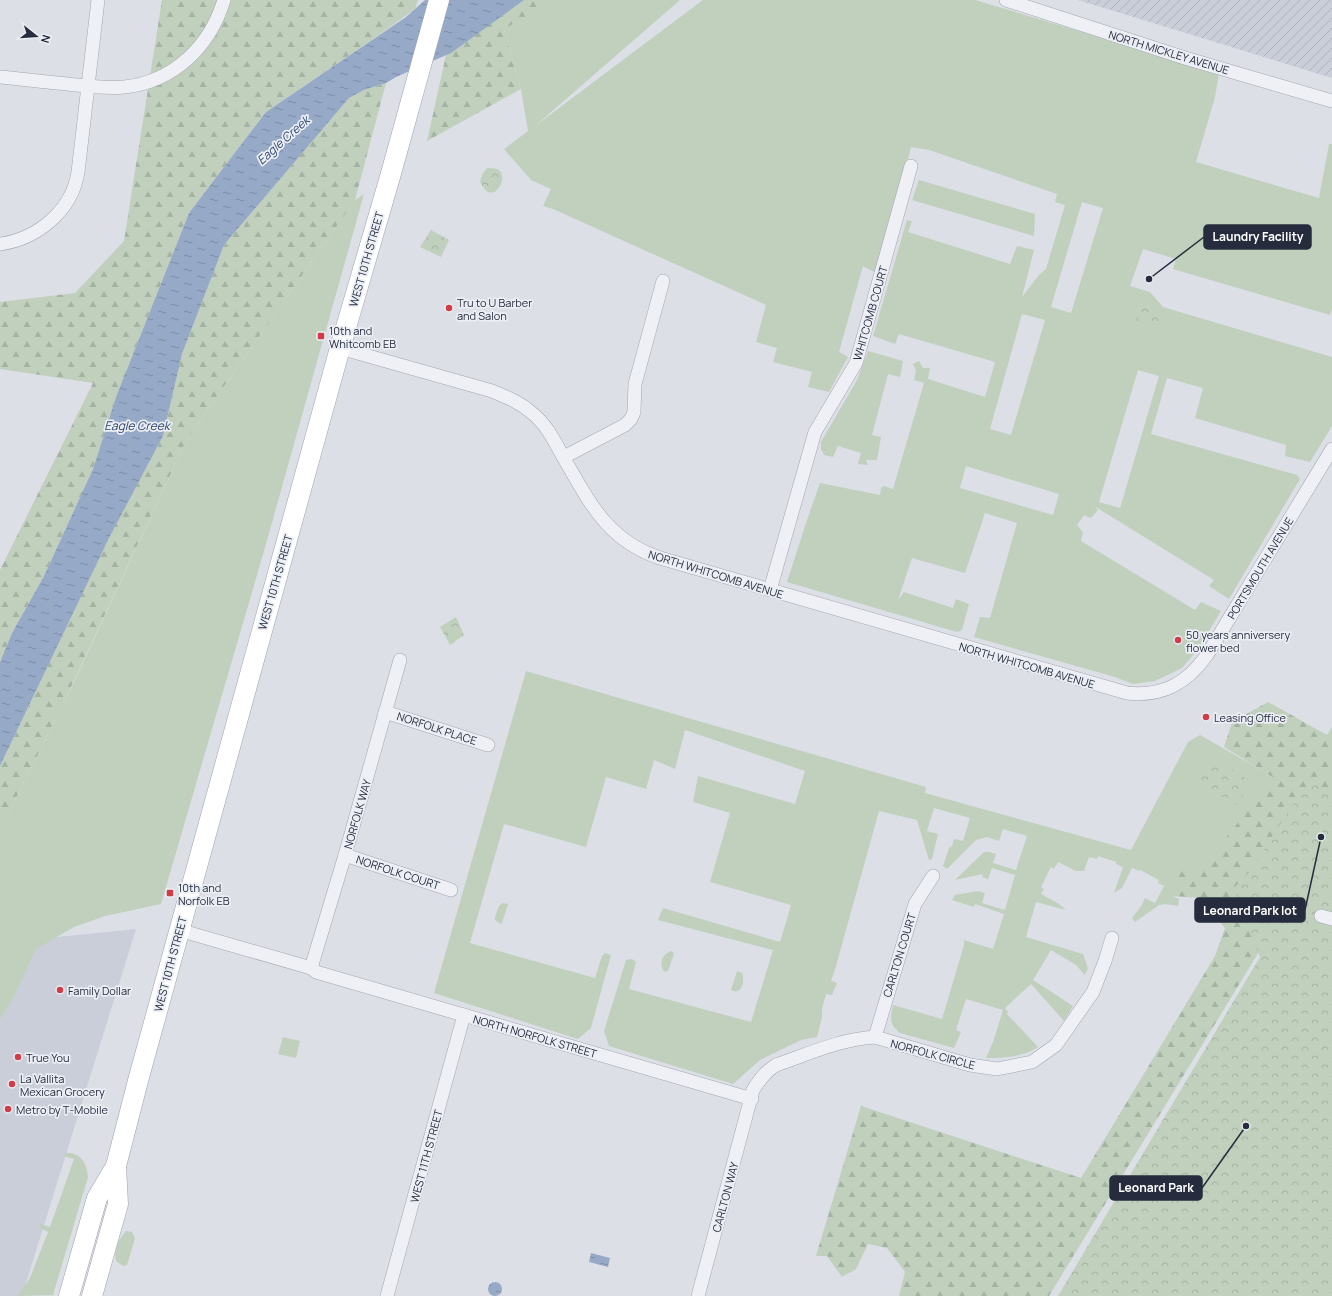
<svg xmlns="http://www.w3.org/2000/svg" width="1332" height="1296" viewBox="0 0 1332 1296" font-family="Manrope,sans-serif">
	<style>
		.built { fill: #caced8 }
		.industrial { fill: url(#industrial-furrows) }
		.green { fill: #c0d0bd; fill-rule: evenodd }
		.forest { fill: url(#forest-firs) }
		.park { fill: url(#park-crowns) }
		.water { fill: url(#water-ripples) }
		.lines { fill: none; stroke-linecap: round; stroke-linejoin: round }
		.minor-casing { stroke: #a2a6b0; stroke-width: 14 }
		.primary-casing { stroke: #9ba2b2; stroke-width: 21 }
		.minor { stroke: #eff0f5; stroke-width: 13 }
		.primary { stroke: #fff; stroke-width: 20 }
		.poi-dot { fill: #cf3d47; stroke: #ebeef4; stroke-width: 1.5 }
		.labels { text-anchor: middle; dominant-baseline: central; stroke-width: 3.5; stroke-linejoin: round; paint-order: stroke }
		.street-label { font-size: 11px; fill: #262c3d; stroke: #ebeef4 }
		.poi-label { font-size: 11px; fill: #262c3d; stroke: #ebeef4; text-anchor: start }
		.water-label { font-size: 12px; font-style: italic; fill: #304771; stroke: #ebeef4 }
		.leader { fill: none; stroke: #262c3d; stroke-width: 1.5 }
		.callout-dot { fill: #262c3d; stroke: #ebeef4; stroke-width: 1.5 }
		.callout { fill: #262c3d; stroke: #262c3d; stroke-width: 1.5 }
		.callout-label { font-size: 12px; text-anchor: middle; font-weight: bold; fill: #fff }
	</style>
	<defs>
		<pattern id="industrial-furrows" width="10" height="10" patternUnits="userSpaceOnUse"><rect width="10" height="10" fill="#caced8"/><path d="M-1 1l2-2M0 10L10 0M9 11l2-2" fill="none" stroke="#adb1ba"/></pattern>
		<pattern id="forest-firs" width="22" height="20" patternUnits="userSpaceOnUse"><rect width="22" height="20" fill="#c0d0bd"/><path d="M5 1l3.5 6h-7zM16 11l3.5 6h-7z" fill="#a5b3a3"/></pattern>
		<pattern id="park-crowns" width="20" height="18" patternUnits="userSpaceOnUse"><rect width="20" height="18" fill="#c0d0bd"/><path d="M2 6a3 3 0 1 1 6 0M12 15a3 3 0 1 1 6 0" fill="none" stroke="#a5b3a3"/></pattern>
		<pattern id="water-ripples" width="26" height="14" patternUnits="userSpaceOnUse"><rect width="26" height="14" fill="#96aac8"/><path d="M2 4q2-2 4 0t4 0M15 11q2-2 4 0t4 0" fill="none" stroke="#7a8ba4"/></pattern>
	</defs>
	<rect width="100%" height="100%" fill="#dcdfe6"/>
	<!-- built -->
	<polygon class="built" points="136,929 22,1296 0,1296 0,1015 38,939"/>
	<!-- industrial -->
	<polygon class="industrial" points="1078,0 1332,0 1332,78"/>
	<!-- green -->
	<g class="green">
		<path d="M 548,0 L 680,0 L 535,126 L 703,0 L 975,0 L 1219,73 L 1215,97 L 1196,162 L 1319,198 L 1329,144 L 1332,144 L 1332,309 L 1330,315 L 1173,269 L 1176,259 L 1143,249 L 1130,286 L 1150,292 L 1163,307 L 1332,357 L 1332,426 L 1310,462 L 1285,456 L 1286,445 L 1195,418 L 1203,388 L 1167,378 L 1151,434 L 1297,475 L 1300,479 L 1229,599 L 1209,586 L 1214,580 L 1094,506 L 1098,510 L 1093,516 L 1090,518 L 1084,515 L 1077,525 L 1083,532 L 1081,541 L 1195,610 L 1201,602 L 1221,611 L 1198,649 L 1182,668 L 1155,681 L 1133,684 L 1115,677 L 974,637 L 980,617 L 990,618 L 1017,523 L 985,513 L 965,573 L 912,558 L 898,600 L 904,592 L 953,608 L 956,599 L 969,604 L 962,630 L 957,632 L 787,582 L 806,523 L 820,483 L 880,495 L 881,488 L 884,486 L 893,489 L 924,383 L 914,380 L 916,370 L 913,364 L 919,361 L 923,368 L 930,368 L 928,379 L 985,397 L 995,362 L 899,334 L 895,344 L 873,336 L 907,220 L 912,221 L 908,232 L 1010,264 L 1017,246 L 1034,250 L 1022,297 L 1039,275 L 1046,269 L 1065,205 L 1055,202 L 1057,194 L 929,150 L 911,147 L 894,218 L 876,273 L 863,266 L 839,352 L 848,357 L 829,392 L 808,387 L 812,372 L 773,362 L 777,348 L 756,342 L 766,305 L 553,209 L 543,206 L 551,189 L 531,180 L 504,149 L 528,131 L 521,89 L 504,29 ZM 1082,202 L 1103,208 L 1071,313 L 1051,307 ZM 1022,314 L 1045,320 L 1011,435 L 990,429 ZM 1138,370 L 1159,376 L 1120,508 L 1099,502 ZM 966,466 L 1059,494 L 1053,515 L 960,488 Z"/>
		<polygon points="919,180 1035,214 1034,236 912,200"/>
		<polygon points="364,194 264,551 161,904 105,916 74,927 36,949 13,999 0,1019 0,830 73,684 187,439 355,200"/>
		<polygon points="868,351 903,361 900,377 888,374 872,435 881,437 877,460 866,460 868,465 858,464 861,453 838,446 833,457 824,455 821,449 821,442 857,380"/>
		<path d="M 526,671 L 926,787 L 925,793 L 1131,850 L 1188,742 L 1200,735 L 1275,778 L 1198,872 L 1173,896 L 1179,899 L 1178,906 L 1165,904 L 1159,905 L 1135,922 L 1132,918 L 1142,905 L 1145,898 L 1155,903 L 1164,886 L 1158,883 L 1159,880 L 1140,870 L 1139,871 L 1132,868 L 1122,888 L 1114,893 L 1123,867 L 1116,864 L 1116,862 L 1098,856 L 1097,859 L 1089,857 L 1084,871 L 1076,871 L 1058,862 L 1054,869 L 1051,867 L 1041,887 L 1044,889 L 1041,894 L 1059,904 L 1066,910 L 1036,902 L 1026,937 L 1083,954 L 1088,968 L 1085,975 L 1076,965 L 1051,950 L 1033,980 L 1073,1006 L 1064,1021 L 1031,984 L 1005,1008 L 1008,1012 L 1007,1014 L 1038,1047 C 1023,1057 1004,1058 986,1058 L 993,1042 L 1003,1010 L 966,999 L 956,1030 L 961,1032 L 954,1048 L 900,1033 C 888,1023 891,1018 893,1005 L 942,1019 L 964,945 L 964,940 L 993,949 L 1004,914 L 975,904 L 974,907 L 952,900 L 955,895 L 978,891 L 985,893 L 982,903 L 1005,910 L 1015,875 L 992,868 L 988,879 L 982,877 L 983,874 L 955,880 L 984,852 L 989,852 L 996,854 L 993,863 L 1016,870 L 1027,836 L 1003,829 L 999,841 L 987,837 L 976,840 L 947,869 L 943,866 L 949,848 L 952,846 L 954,839 L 963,841 L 970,818 L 934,808 L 927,831 L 938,834 L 932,859 L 929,860 L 917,820 L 879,811 L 836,966 L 831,981 L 837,983 L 832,995 L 826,994 L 822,1009 L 822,1017 L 817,1037 L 801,1040 L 760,1060 L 733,1084 L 609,1046 L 604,1031 L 626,960 L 632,959 L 636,962 L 629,989 L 751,1022 L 773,950 L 658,920 L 663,908 L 780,942 L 791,905 L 710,882 L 730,813 L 693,802 L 698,776 L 795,804 L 805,771 L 685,730 L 675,769 L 654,760 L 646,789 L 606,777 L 586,847 L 504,824 L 470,943 L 595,978 L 602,956 L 605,953 L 611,955 L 591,1028 L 578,1039 L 434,993 Z"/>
		<polygon points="503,903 508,904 502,923 501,924 495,920 495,917 499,906"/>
		<path d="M 672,951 L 674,954 L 668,971 L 665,972 C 658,965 662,953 672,951 Z"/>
		<path d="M 737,971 L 742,973 C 745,981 742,996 731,990 Z"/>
		<polygon points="283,1037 300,1041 296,1058 278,1054"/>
		<path d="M 66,1153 C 81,1152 87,1164 88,1177 L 53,1295 L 18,1296 L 30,1278 L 48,1232 L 40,1228 L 40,1224 L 50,1227 L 74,1159 L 64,1156 Z"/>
		<path d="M 126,1231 L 132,1232 L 135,1238 L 127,1265 L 123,1266 L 116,1261 C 114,1249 118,1240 126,1231 Z"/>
	</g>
	<!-- forest -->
	<g class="forest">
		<polygon points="162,0 418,0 415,9 373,39 266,112 189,213 116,397 93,469 44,576 12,633 0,662 0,570 93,383 0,369 0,302 75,293 124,241"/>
		<polygon points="524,0 549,0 530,14 504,29 521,89 427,141 446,55"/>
		<polygon points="386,83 355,200 187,439 64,702 0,830 0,766 112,531 163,436 182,354 224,245 349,98 364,90"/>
		<polygon points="1268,702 1327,735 1332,727 1332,911 1290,901 1049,1296 899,1296 905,1272 887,1248 868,1244 856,1269 842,1277 827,1256 816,1256 861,1106 1081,1178 1215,956 1225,928 1200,898 1173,896 1176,865 1198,872 1274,778 1224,747 1232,722"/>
	</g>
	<!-- park -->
	<g class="park">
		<path d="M 487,168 C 490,168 494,168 497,169 C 512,176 491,210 480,181 L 483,173 Z"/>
		<polygon points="431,230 449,240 441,257 420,247"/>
		<polygon points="1140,304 1162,311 1157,329 1135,322"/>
		<polygon points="456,617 464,635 450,645 440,627"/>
		<polygon points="1212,757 1252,782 1237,805 1197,781"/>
		<polygon points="1311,779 1332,796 1332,1296 1058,1296 1260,957 1234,888 1253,868 1274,833"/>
	</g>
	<!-- water -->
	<g class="water">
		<polygon points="425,0 524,0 451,53 396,77 386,83 364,90 349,98 224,245 182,354 163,436 109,538 0,766 0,662 12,633 44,576 93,469 116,397 189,213 266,112 406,17"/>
		<polygon points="591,1253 610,1258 608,1267 589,1262"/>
		<circle cx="495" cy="1289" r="7"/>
	</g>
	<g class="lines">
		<defs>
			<g id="minor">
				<polyline points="1006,0 1185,58 1332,101"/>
				<path d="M 0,77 C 22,79 44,82 67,84 C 86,86 105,89 124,87 C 174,82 210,46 224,0"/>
				<path d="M 0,244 C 37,239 72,211 78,172 L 98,0"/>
				<path d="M 340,348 L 492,391 C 506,397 520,402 532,413 C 546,424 554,440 562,455 C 589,501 606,540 660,558 L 1127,693 C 1163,697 1187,683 1207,655 L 1332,449"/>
				<polyline points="564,457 625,425 631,419 634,412 635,384 663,281"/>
				<polyline points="770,590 815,432 856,363 911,166"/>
				<polyline points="385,712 488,745"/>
				<polyline points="345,855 451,890"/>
				<polyline points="1321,916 1332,919"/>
				<polyline points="179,930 311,968 316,972 752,1099"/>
				<polyline points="311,968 345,855 400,660"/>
				<polyline points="875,1037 915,904 933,876"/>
				<polyline points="387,1296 464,1015"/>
				<path d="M 698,1296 L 753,1090 C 760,1079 766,1071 776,1065 C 808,1054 841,1039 875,1037 L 970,1065 L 997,1069 L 1032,1062 L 1056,1045 L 1093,992 L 1105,961 L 1112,938"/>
			</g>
			<g id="primary">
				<polyline points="69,1296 97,1198 116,1166"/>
				<polyline points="92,1296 118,1204 116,1166 139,1077 340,348 390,177 439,0"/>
			</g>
		</defs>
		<!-- minor casing -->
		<use href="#minor" class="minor-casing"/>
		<!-- primary casing -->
		<use href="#primary" class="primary-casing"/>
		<!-- minor -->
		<use href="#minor" class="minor"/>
		<!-- primary -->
		<use href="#primary" class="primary"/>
	</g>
	<!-- markers -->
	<g class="poi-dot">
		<circle cx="449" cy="308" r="4"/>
		<rect x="317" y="332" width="8" height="8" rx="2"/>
		<circle cx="1178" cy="640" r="4"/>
		<circle cx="1206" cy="717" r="4"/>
		<rect x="166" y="889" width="8" height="8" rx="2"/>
		<circle cx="60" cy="990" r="4"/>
		<circle cx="18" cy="1057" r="4"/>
		<circle cx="12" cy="1084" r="4"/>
		<circle cx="8" cy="1109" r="4"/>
	</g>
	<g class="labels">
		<!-- street labels -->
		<g class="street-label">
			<text transform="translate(1169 52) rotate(17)">NORTH MICKLEY AVENUE</text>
			<text transform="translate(366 259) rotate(-74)">WEST 10TH STREET</text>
			<text transform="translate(870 313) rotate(-74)">WHITCOMB COURT</text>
			<text transform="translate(1260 568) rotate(-59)">PORTSMOUTH AVENUE</text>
			<text transform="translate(716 574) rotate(17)">NORTH WHITCOMB AVENUE</text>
			<text transform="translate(275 582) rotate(-74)">WEST 10TH STREET</text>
			<text transform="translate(1027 665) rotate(16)">NORTH WHITCOMB AVENUE</text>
			<text transform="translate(437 728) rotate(18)">NORFOLK PLACE</text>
			<text transform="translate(357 814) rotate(-74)">NORFOLK WAY</text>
			<text transform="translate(398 872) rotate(18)">NORFOLK COURT</text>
			<text transform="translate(899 955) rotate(-73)">CARLTON COURT</text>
			<text transform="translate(170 964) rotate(-75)">WEST 10TH STREET</text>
			<text transform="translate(535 1036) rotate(16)">NORTH NORFOLK STREET</text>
			<text transform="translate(933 1054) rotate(15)">NORFOLK CIRCLE</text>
			<text transform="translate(426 1156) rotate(-75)">WEST 11TH STREET</text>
			<text transform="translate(725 1197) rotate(-75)">CARLTON WAY</text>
		</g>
		<!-- poi labels -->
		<g class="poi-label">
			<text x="457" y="302">Tru to U Barber<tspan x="457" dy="13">and Salon</tspan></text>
			<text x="329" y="330">10th and<tspan x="329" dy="13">Whitcomb EB</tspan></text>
			<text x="1186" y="634">50 years anniversery<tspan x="1186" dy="13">flower bed</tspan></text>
			<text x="1214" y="717">Leasing Office</text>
			<text x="178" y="887">10th and<tspan x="178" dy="13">Norfolk EB</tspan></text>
			<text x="68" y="990">Family Dollar</text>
			<text x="26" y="1057">True You</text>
			<text x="20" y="1078">La Vallita<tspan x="20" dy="13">Mexican Grocery</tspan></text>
			<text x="16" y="1109">Metro by T-Mobile</text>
		</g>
		<!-- water labels -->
		<g class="water-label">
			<text transform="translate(283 140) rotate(-42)">Eagle Creek</text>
			<text x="137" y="425">Eagle Creek</text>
		</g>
	</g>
	<!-- callouts -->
	<path class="leader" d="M1149 279L1204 237M1321 837L1305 910M1246 1126L1202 1188"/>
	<g class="callout-dot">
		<circle cx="1149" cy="279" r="4"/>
		<circle cx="1321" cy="837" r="4"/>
		<circle cx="1246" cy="1126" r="4"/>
	</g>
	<g class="callout">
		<rect x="1204" y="225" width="107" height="24" rx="4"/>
		<rect x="1195" y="898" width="110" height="24" rx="4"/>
		<rect x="1110" y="1176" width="92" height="24" rx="4"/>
	</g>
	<g class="callout-label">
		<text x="1258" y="241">Laundry Facility</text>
		<text x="1250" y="915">Leonard Park lot</text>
		<text x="1156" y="1192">Leonard Park</text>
	</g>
	<!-- north arrow -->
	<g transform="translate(36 36) rotate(107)" stroke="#ebeef4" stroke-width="3" paint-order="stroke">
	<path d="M0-3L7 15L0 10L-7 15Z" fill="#262c3d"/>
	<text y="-6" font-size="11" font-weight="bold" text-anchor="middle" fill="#262c3d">N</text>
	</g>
</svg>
